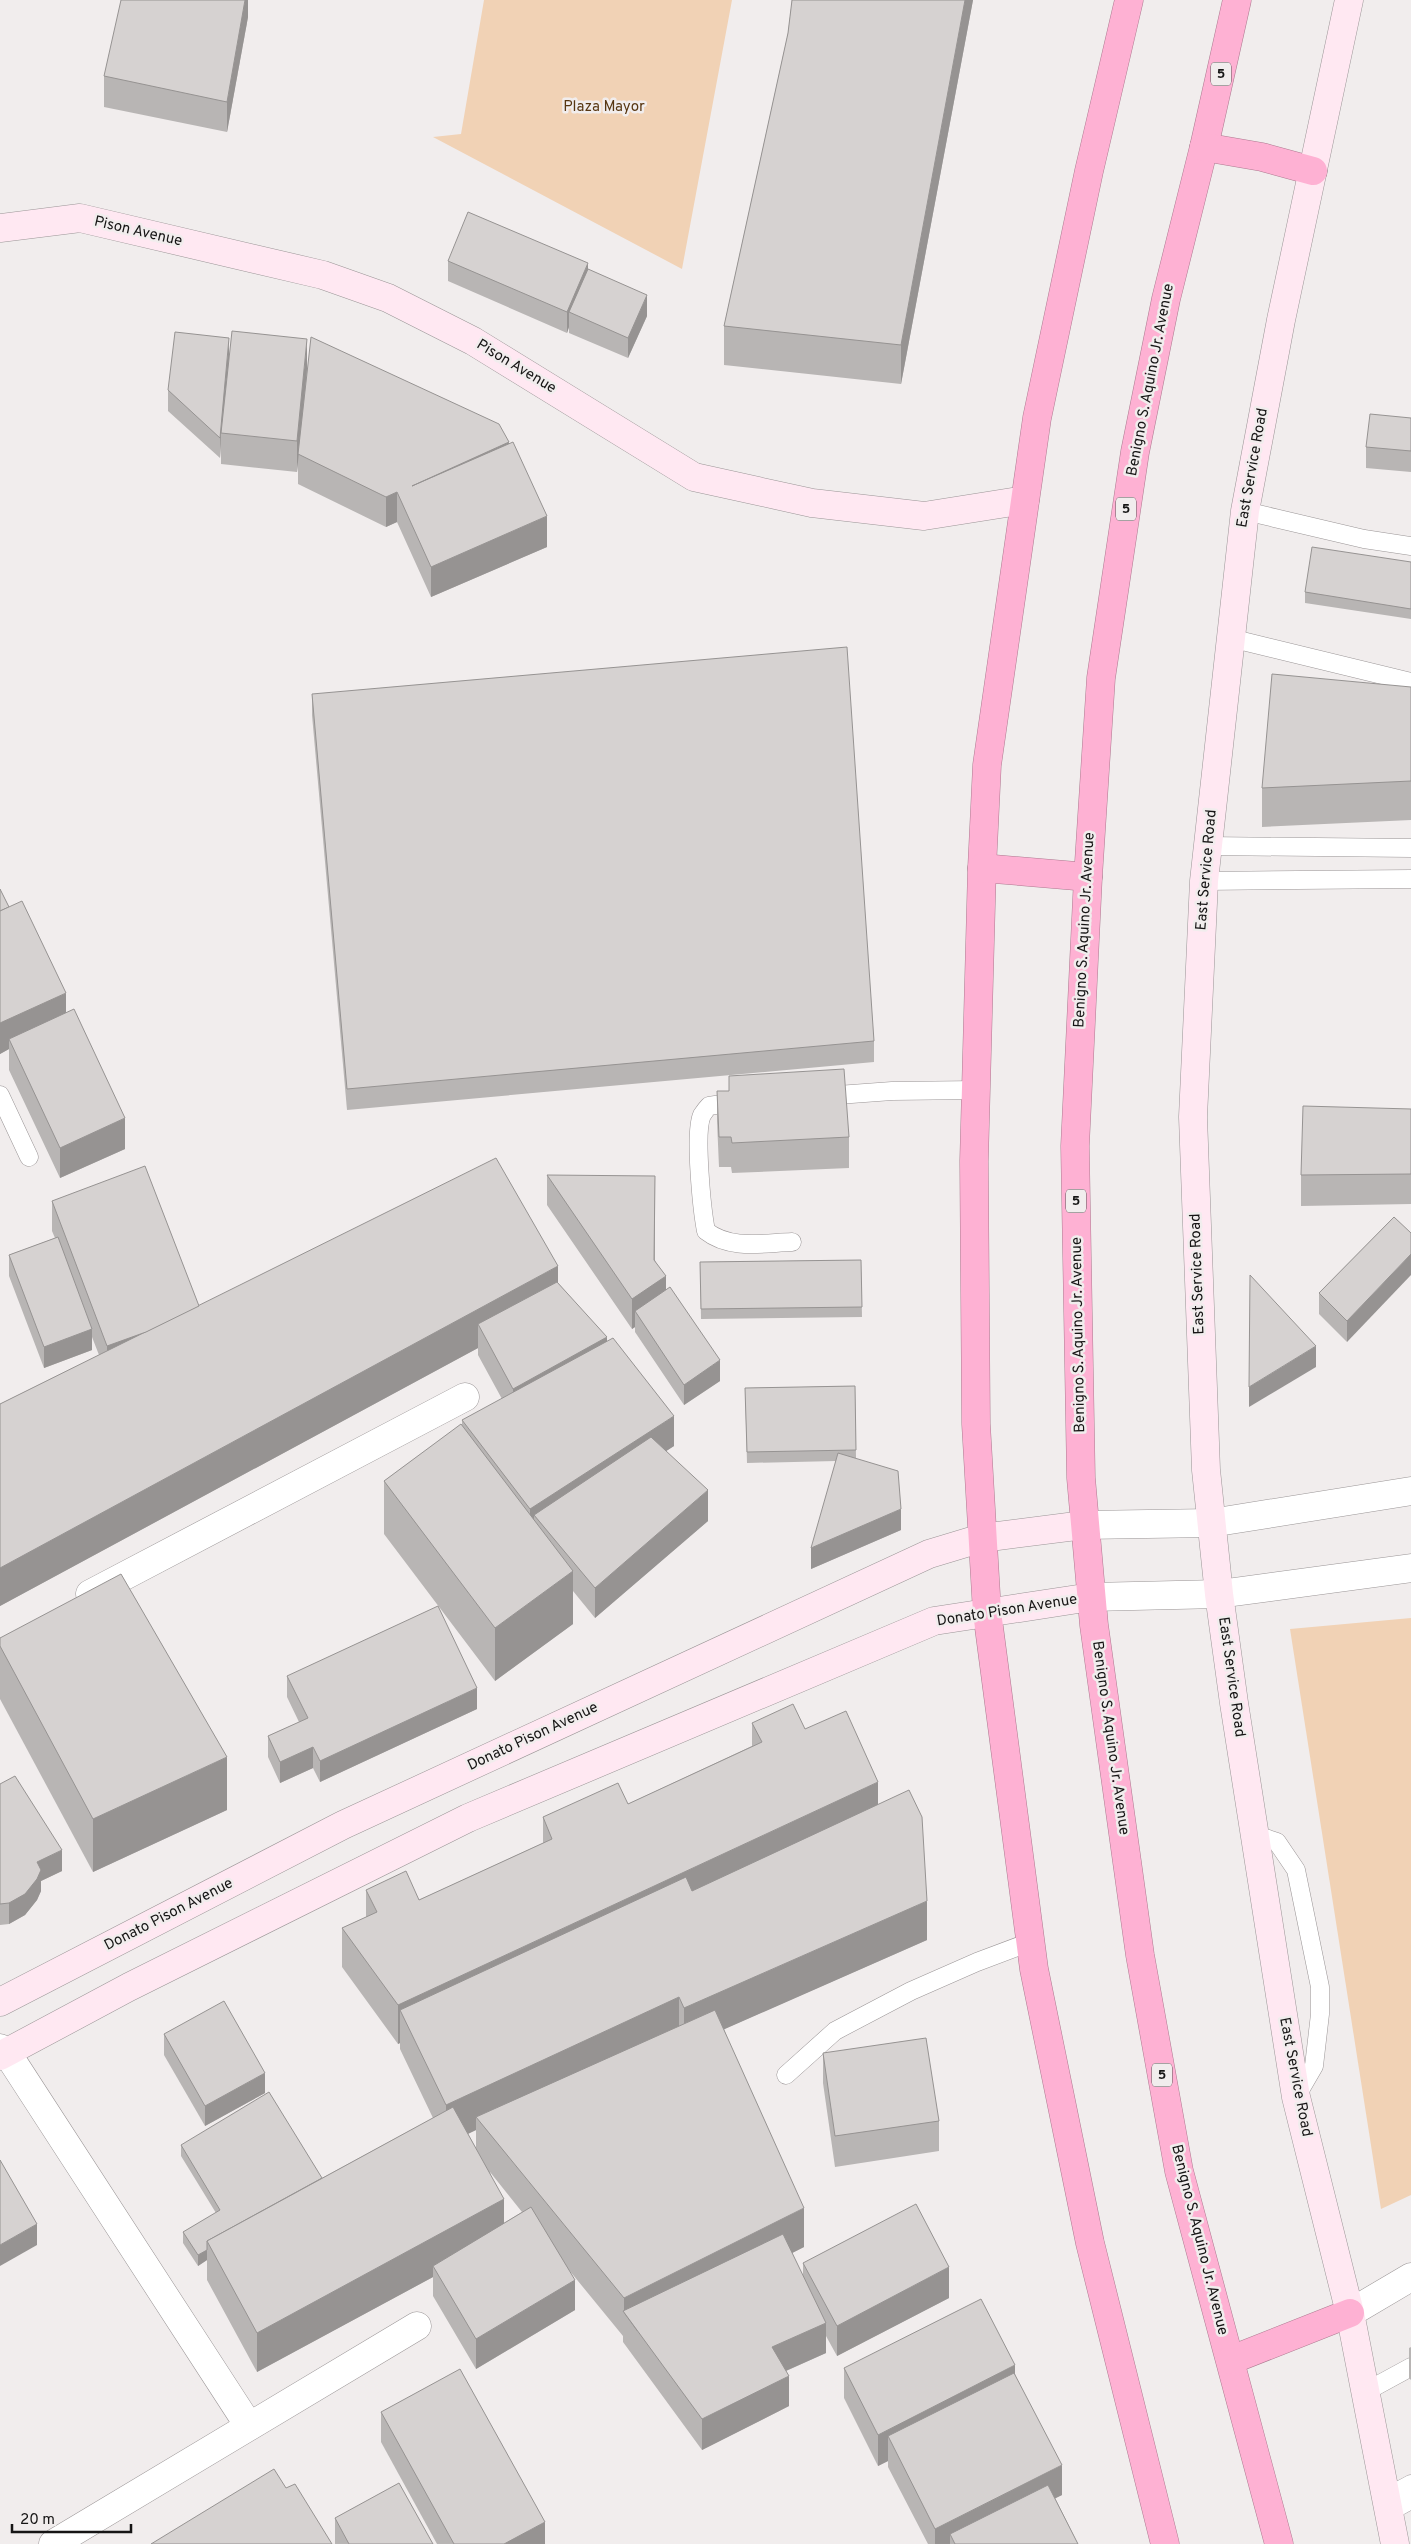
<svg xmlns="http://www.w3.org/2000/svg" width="1411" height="2544" viewBox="0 0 1411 2544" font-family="Overpass,sans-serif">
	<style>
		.green { fill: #f1d2b5 }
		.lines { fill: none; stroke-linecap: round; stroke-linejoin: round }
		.lane-casing { stroke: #9a9596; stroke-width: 19 }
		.street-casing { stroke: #9a9596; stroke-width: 29 }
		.secondary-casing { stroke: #9a9596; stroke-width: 29 }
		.highway-casing { stroke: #ad7a90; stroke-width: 29 }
		.lane { stroke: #fff; stroke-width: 18 }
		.street { stroke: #fff; stroke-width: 28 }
		.secondary { stroke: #ffe8f2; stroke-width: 28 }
		.highway { stroke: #feb1d3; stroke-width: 28 }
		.wall { fill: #b8b5b4; fill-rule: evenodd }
		.shaded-wall { fill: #969392 }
		.building { fill: #d6d2d1; stroke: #969392 }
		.labels { text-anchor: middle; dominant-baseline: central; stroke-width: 5; stroke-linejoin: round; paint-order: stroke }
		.shield { fill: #f1eded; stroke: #585656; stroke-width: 1 }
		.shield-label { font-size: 14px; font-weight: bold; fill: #161515 }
		.park-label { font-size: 15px; fill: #573611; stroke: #f1eded }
		.street-label { font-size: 15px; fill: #161515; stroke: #f1eded }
	</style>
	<rect width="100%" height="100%" fill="#f1eded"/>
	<!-- green -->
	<g class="green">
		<polygon points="484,0 732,0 682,269 433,137 461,134"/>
		<polygon points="1411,1618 1411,2195 1381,2209 1290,1629"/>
	</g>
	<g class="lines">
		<defs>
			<g id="lane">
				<polyline points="1245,511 1364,539 1411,546"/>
				<polyline points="1230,638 1411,682"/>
				<polyline points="1208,846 1411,848"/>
				<polyline points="1204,881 1411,879"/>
				<polyline points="0,1095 29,1157"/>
				<polyline points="824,1096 892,1091 976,1090"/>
				<path d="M 741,1101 L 709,1106 C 707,1108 704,1112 702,1115 C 694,1132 702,1210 706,1231 C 730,1250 763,1243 792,1242"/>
				<polyline points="1256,1835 1277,1842 1296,1870 1320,1987 1320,2014 1314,2066 1296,2097"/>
				<polyline points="786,2075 835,2031 911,1991 977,1962 1030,1942"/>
				<polyline points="1365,2392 1411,2367"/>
				<polyline points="1385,2498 1411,2484"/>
				<polyline points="1389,2512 1411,2500"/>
			</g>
			<g id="street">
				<polyline points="1084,1525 1211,1523 1411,1491"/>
				<polyline points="90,1594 465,1397"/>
				<polyline points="1091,1597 1219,1594 1411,1568"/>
				<polyline points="0,2048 7,2053 249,2426"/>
				<polyline points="1350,2313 1411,2277"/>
				<polyline points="53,2544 417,2326"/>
			</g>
			<g id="secondary">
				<polyline points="1349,0 1281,320 1245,511 1204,881 1193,1117 1206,1470 1219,1594 1234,1703 1296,2097 1350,2313 1395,2544"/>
				<polyline points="0,228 80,218 323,275 388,298 473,341 694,477 812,503 924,516 1025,500"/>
				<polyline points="0,2002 343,1825 929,1554 982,1538 1084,1525"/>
				<polyline points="0,2056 129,1987 468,1818 934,1621 1091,1597"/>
			</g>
			<g id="highway">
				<polyline points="1129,0 1089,171 1037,418 987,765 982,868 974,1161 976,1424 987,1612 1034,1969 1090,2243 1165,2544"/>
				<polyline points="1237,0 1204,147 1166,299 1135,452 1101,678 1088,877 1075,1146 1081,1478 1094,1625 1140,1955 1179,2171 1279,2544"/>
				<polyline points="1204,147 1262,157 1313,171"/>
				<polyline points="982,868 1088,877"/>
				<polyline points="1231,2360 1350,2313"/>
			</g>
		</defs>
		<!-- lane casing -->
		<use href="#lane" class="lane-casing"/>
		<!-- street casing -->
		<use href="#street" class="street-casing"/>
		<!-- secondary casing -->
		<use href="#secondary" class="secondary-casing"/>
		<!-- highway casing -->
		<use href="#highway" class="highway-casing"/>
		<!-- lane -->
		<use href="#lane" class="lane"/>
		<!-- street -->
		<use href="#street" class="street"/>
		<!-- secondary -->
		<use href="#secondary" class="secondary"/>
		<!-- highway -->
		<use href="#highway" class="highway"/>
	</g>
	<!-- wall -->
	<g class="wall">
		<polygon points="248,0 248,17 227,132 104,107 104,76"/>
		<polygon points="792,0 973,0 901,384 724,365 724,326 788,33"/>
		<polygon points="448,261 588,271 647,316 628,358 569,333 569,327 567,333 448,281"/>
		<polygon points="229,359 307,369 509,444 547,547 431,597 397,522 386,527 298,484 298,459 297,472 221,464 221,444 220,458 168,411 168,390"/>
		<polygon points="1411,418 1411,472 1366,468 1366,447"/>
		<polygon points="1411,562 1411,619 1305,603 1305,592"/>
		<polygon points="1411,687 1411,820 1262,827 1262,788"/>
		<polygon points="312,694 874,1041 874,1062 347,1110 312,715"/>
		<polygon points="0,889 9,907 66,1013 125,1149 60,1178 9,1070 9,1049 0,1054"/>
		<polygon points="717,1091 849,1137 849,1168 732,1173 731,1167 719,1167 717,1121"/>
		<polygon points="1411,1109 1411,1204 1301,1206 1301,1175"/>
		<polygon points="547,1175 655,1207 655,1260 666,1290 720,1381 684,1405 635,1332 635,1327 632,1329 547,1205"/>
		<polygon points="52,1201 199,1306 558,1283 607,1341 674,1446 666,1451 708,1521 595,1618 573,1591 573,1624 495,1681 384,1534 384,1481 462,1424 462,1420 502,1399 478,1355 478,1348 0,1606 0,1404 99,1355 92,1337 92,1350 44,1368 9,1276 9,1255 55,1238 52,1231"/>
		<polygon points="1394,1217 1347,1342 1319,1314 1319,1293"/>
		<polygon points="861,1260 862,1317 701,1319 700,1262"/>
		<polygon points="855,1386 856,1458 901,1530 811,1569 836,1461 747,1463 745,1388"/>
		<polygon points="0,1638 227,1810 93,1872 0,1699"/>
		<polygon points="287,1676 477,1709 320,1782 313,1768 280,1783 268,1757 268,1736 299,1722 287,1697"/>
		<path d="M 752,1723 L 805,1729 L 878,1804 L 927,1940 L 724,2029 L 804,2247 L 792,2253 L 803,2276 L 803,2263 L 949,2298 L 837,2356 L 826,2336 L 826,2353 L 786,2371 L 789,2406 L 702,2450 L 623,2342 L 623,2336 L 569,2270 L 575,2310 L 476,2369 L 433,2296 L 433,2277 L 257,2372 L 207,2280 L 207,2260 L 198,2266 L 183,2243 L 183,2232 L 216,2213 L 181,2156 L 181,2145 L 322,2178 L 433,2118 L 400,2049 L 400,2043 L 398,2044 L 342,1967 L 342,1928 L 366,1917 L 366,1890 L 419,1900 L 543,1843 L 543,1817 L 628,1804 L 752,1746 ZM 476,2130 L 476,2148 L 468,2134 ZM 490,2172 L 522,2212 L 504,2223 Z"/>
		<polygon points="0,1784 62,1871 41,1881 41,1891 37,1900 25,1915 9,1924 0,1925"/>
		<polygon points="164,2034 265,2093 205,2126 164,2055"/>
		<polygon points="823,2053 939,2121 939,2151 835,2167 823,2083"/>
		<polygon points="1411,2347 1411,2380 1409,2378 1409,2348"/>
		<polygon points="844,2368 1015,2374 1062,2495 1055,2498 1078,2544 928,2544 888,2467 888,2461 878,2466 844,2398"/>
		<polygon points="381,2412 545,2544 437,2544 381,2442"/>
		<polygon points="335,2518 433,2544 335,2544"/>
	</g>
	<!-- shaded-wall -->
	<g class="shaded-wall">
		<polygon points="245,0 248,0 248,17 227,132 227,102"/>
		<polygon points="965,0 973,0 901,384 901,345"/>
		<polygon points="588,263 588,284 569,312 569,327 567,333 567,312"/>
		<polygon points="647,295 647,316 628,358 628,338"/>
		<polygon points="229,338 229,359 221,433 220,458 220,438"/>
		<polygon points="307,339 307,369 297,472 297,441"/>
		<polygon points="509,442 509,472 412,486"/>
		<polygon points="397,492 397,522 386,527 386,497"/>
		<polygon points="547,516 547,547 431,597 431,567"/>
		<polygon points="66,993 66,1023 9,1039 9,1049 0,1054 0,1023"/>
		<polygon points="125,1118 125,1149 60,1178 60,1148"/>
		<polygon points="655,1176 654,1284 666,1276 666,1307 635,1311 635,1327 632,1329 632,1299"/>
		<polygon points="1411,1254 1411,1275 1347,1342 1347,1321"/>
		<polygon points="558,1266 558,1305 478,1324 478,1348 0,1606 0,1568"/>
		<polygon points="201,1312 107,1376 107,1346"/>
		<polygon points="92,1329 92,1350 44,1368 44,1347"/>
		<polygon points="607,1337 607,1367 513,1419 513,1389"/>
		<polygon points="1316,1346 1316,1367 1249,1407 1249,1387"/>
		<polygon points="720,1360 720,1381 684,1405 684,1385"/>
		<polygon points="674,1416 674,1446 546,1529 534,1515 534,1536 530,1539 530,1509"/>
		<polygon points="708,1490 708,1521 595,1618 595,1588"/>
		<polygon points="901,1509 901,1530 811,1569 811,1548"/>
		<polygon points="573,1571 573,1624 495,1681 495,1628"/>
		<polygon points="477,1688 477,1709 320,1782 320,1761"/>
		<polygon points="313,1747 313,1768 280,1783 280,1762"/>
		<polygon points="227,1757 227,1810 93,1872 93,1819"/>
		<polygon points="878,1782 878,1821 400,2010 400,2043 398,2044 398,2005"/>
		<polygon points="62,1850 62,1871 41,1881 41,1891 37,1900 25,1915 9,1924 9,1903 37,1862"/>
		<polygon points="927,1901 927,1940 684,2047 684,2008"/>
		<polygon points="679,1997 679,2036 476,2117 476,2130 446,2144 446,2105"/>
		<polygon points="265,2073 265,2093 205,2126 205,2106"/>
		<polygon points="504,2199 504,2238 433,2266 433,2277 257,2372 257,2333"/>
		<polygon points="804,2208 804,2247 637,2331 624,2313 624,2298"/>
		<polygon points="37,2224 37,2245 0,2266 0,2245"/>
		<polygon points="207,2250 207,2260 198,2266 198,2255"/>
		<polygon points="949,2267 949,2298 837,2356 837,2326"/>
		<polygon points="575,2280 575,2310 476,2369 476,2339"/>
		<polygon points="826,2323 826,2353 772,2377 772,2347"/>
		<polygon points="1015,2365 1015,2396 888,2436 888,2461 878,2466 878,2435"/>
		<polygon points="789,2376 789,2406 702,2450 702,2419"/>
		<polygon points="1062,2465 1062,2495 965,2544 950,2534 950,2544 935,2544 935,2529"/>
		<polygon points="545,2522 545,2544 504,2544"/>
	</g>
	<!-- building -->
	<g class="building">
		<polygon points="121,0 245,0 227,102 104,76"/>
		<polygon points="792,0 965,0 901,345 724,326 788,33"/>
		<polygon points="468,212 588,263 567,312 448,261"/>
		<polygon points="588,269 647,295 628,338 569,312"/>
		<polygon points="232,331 307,339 297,441 221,433"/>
		<polygon points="175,332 229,338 220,438 168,390"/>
		<polygon points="311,337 499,424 509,442 412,486 513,442 547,516 431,567 397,492 386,497 298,454"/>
		<polygon points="1370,414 1411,418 1411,451 1366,447"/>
		<polygon points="1312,547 1411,562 1411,609 1305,592"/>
		<polygon points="847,647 874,1041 347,1089 312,694"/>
		<polygon points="1272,674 1411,687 1411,781 1262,788"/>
		<polygon points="0,889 9,907 0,911"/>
		<polygon points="22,901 66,993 0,1023 0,911"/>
		<polygon points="74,1009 125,1118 60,1148 9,1039"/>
		<polygon points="844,1069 849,1137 732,1143 731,1137 719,1137 717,1091 729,1091 729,1076"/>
		<polygon points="1303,1106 1411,1109 1411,1174 1301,1175"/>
		<polygon points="496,1158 558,1266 0,1568 0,1404"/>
		<polygon points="145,1166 199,1306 146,1332 107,1346 52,1201"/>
		<polygon points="547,1175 655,1176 654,1260 666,1276 632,1299"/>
		<polygon points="1394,1217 1411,1233 1411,1254 1347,1321 1319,1293"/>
		<polygon points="58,1237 92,1329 44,1347 9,1255"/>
		<polygon points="861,1260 862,1307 701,1309 700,1262"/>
		<polygon points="1250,1275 1316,1346 1249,1387"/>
		<polygon points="557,1282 607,1337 513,1389 478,1324"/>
		<polygon points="670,1287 720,1360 684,1385 635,1311"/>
		<polygon points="613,1338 674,1416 530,1509 462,1420"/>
		<polygon points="855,1386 856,1450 747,1452 745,1388"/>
		<polygon points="461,1424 573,1571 495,1628 384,1481"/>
		<polygon points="651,1437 708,1490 595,1588 534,1515"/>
		<polygon points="838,1453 898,1471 901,1509 811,1548"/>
		<polygon points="121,1574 227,1757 93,1819 0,1646 0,1638"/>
		<polygon points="438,1606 477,1688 320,1761 313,1747 280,1762 268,1736 308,1718 287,1676"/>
		<polygon points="793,1704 805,1729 846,1711 878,1782 398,2005 342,1928 377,1912 366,1890 406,1871 419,1900 552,1839 543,1817 618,1783 628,1804 762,1742 752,1723"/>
		<polygon points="15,1776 62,1850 37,1862 41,1870 37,1879 25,1894 9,1903 0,1904 0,1784"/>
		<polygon points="909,1790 922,1817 927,1901 684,2008 679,1997 446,2105 400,2010 686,1877 692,1891"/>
		<polygon points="224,2001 265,2073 205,2106 164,2034"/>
		<polygon points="715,2010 804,2208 624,2298 476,2117"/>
		<polygon points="926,2038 939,2121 835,2136 823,2053"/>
		<polygon points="269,2092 322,2178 207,2241 207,2250 198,2255 183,2232 220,2210 181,2145"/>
		<polygon points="453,2107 504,2199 257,2333 207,2241"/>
		<polygon points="0,2160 37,2224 0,2245"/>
		<polygon points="916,2204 949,2267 837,2326 803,2263"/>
		<polygon points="531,2207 575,2280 476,2339 433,2266"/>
		<polygon points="783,2234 826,2323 772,2347 789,2376 702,2419 623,2311"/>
		<polygon points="981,2299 1015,2365 878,2435 844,2368"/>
		<polygon points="460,2369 545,2522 504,2544 454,2544 381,2412"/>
		<polygon points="1014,2373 1062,2465 935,2529 888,2436"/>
		<polygon points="274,2469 286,2488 295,2484 332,2544 151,2544"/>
		<polygon points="399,2483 433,2544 349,2544 335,2518"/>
		<polygon points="1048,2485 1078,2544 955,2544 950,2534"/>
	</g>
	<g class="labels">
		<!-- shield labels -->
		<g class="shield">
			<rect x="1211" y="62.5" width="20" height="23" rx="4"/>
			<rect x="1116" y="497.5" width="20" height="23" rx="4"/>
			<rect x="1066" y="1189.5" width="20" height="23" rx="4"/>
			<rect x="1152" y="2063.5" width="20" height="23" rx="4"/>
		</g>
		<g class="shield-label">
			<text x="1221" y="74">5</text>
			<text x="1126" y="509">5</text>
			<text x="1076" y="1201">5</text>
			<text x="1162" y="2075">5</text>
		</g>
		<!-- park labels -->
		<g class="park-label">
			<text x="604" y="107">Plaza Mayor</text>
		</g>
		<!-- street labels -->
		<g class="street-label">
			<text transform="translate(138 232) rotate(13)">Pison Avenue</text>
			<text transform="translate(516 367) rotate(31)">Pison Avenue</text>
			<text transform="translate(1151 380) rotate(-79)">Benigno S. Aquino Jr. Avenue</text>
			<text transform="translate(1253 468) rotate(-80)">East Service Road</text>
			<text transform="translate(1207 870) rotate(-85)">East Service Road</text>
			<text transform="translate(1085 930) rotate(-87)">Benigno S. Aquino Jr. Avenue</text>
			<text transform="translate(1198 1274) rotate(-92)">East Service Road</text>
			<text transform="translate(1079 1335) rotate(-91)">Benigno S. Aquino Jr. Avenue</text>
			<text transform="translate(1007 1611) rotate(-9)">Donato Pison Avenue</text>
			<text transform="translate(1231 1677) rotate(82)">East Service Road</text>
			<text transform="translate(533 1737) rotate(-25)">Donato Pison Avenue</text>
			<text transform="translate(1110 1738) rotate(82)">Benigno S. Aquino Jr. Avenue</text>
			<text transform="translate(169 1915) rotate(-27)">Donato Pison Avenue</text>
			<text transform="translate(1295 2077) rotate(79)">East Service Road</text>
			<text transform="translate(1199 2240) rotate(76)">Benigno S. Aquino Jr. Avenue</text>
		</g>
	</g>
	<!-- scale -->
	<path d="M12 2524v8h119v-8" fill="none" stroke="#161515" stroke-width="2.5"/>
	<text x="20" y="2524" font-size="15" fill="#161515" stroke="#f1eded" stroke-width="4" paint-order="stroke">20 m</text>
</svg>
